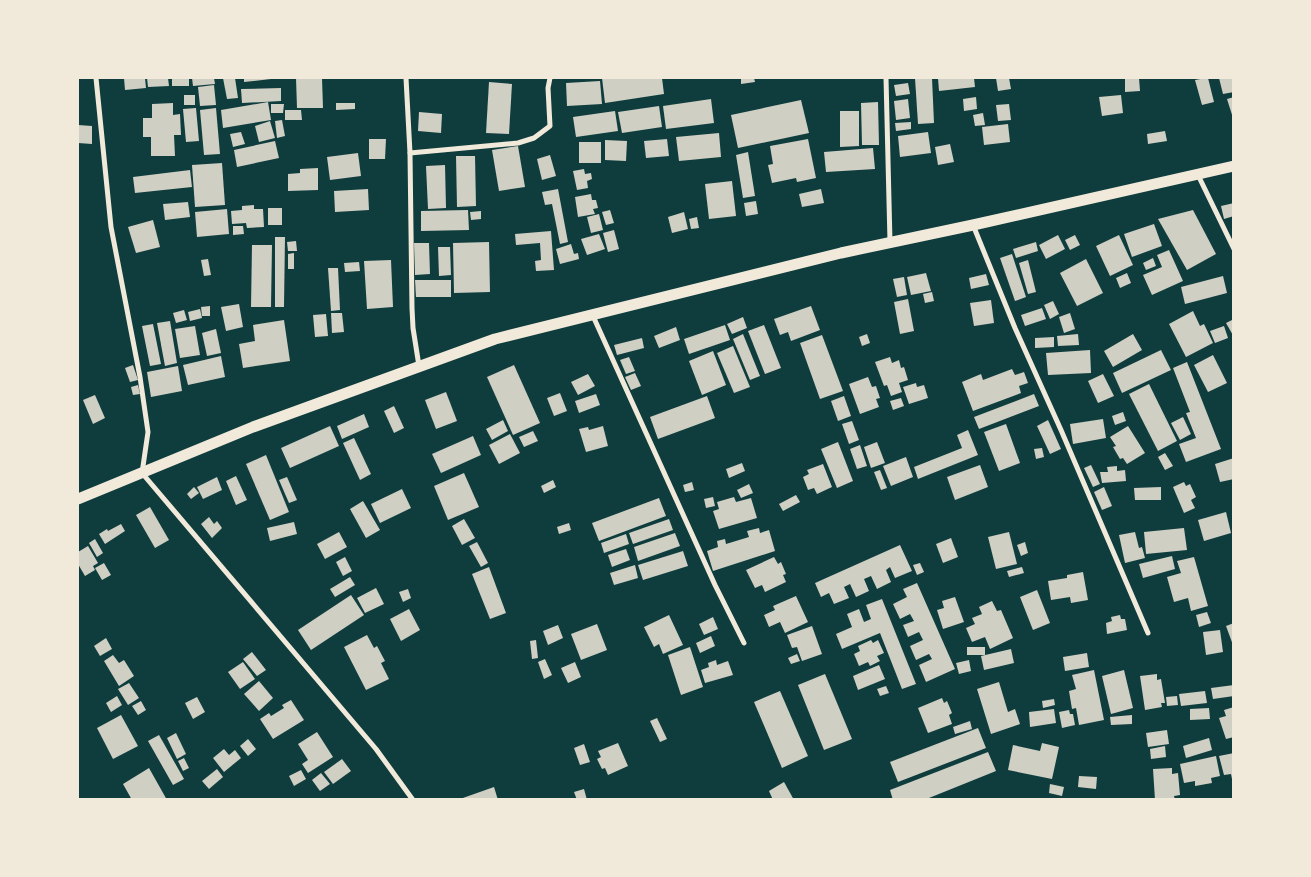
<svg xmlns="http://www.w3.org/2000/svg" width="1311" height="877" viewBox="0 0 1311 877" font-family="Bitter,serif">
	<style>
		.building { fill: #cfcfc3 }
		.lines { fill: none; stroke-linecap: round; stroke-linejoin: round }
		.minor { stroke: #f1e9da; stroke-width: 5 }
		.primary { stroke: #f1e9da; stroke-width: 11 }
	</style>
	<rect width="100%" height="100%" fill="#0f3d3e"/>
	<!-- building -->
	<g class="building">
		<polygon points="124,78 145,78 146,88 125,90"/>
		<polygon points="147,78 168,78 169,86 148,87"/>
		<rect x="172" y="78" width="17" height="8"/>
		<polygon points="192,78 214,78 215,84 193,86"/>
		<polygon points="223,78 235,78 238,98 227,99"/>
		<polygon points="244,78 271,78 271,79 244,82"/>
		<polygon points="296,78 322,78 323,108 297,108"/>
		<polygon points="602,78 662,78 664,94 605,103"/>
		<polygon points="741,78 754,78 755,82 741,84"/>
		<polygon points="915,78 932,78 934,123 918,124"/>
		<polygon points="938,78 974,78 975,87 939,91"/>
		<polygon points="996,78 1009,78 1011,89 998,91"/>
		<polygon points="1125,78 1139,78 1140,91 1125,92"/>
		<polygon points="1206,78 1208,78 1214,102 1202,105 1195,80"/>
		<polygon points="1219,78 1234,78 1234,92 1223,94"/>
		<polygon points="600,81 602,104 567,106 566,83"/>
		<polygon points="489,82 512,84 509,134 486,133"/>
		<polygon points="908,83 910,94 896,96 894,85"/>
		<polygon points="214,85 216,105 200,106 198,87"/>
		<polygon points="281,88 281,101 242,103 241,89"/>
		<rect x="184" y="95" width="11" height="10"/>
		<polygon points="1121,95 1123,113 1102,116 1099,97"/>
		<polygon points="976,97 977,109 964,111 963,99"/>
		<polygon points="1234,97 1234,118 1233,118 1227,99"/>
		<polygon points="711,99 714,123 666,129 663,106"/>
		<polygon points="908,99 910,118 896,120 894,101"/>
		<polygon points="801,100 809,133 738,148 731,115"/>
		<polygon points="268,102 271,120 223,128 221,110"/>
		<polygon points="878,102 879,145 862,145 861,103"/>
		<polygon points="173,103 173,115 180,114 181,135 174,135 175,156 151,156 151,137 143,137 143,118 152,118 152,104"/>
		<polygon points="336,103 355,103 355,109 336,110"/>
		<polygon points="271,104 284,104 283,113 271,113"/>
		<polygon points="1009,104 1011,120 998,121 996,105"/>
		<polygon points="659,106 662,127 622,133 618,112"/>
		<polygon points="196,108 199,141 186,142 183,109"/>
		<polygon points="216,108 220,154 204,155 200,110"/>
		<polygon points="285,110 301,110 302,120 285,120"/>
		<polygon points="615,111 618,131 576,137 573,117"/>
		<polygon points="840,111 859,111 859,146 840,147"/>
		<polygon points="419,112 442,114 441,133 418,131"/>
		<polygon points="983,113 985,125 975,126 973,115"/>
		<polygon points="282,120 285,136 277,138 275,121"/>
		<polygon points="270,121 275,138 259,142 255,126"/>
		<polygon points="911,122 911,129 896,131 895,123"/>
		<polygon points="1008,124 1010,142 984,145 982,127"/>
		<polygon points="78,125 92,126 92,144 78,143"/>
		<polygon points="1165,131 1167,141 1148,144 1147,134"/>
		<polygon points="241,132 245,144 233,147 230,134"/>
		<polygon points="928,132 931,153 900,157 898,136"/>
		<polygon points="719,133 721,157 679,161 676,137"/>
		<polygon points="369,139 386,139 385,159 369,159"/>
		<polygon points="667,139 669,156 646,158 644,141"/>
		<polygon points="808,139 816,178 797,182 796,178 772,183 768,165 773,164 770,146"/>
		<polygon points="605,140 627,141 626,161 605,160"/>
		<polygon points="275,141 279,158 237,167 234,150"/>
		<rect x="579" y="142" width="22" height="21"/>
		<polygon points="950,144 954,162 938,165 935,147"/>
		<polygon points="518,146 525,187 499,191 492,150"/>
		<polygon points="873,148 875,169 826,172 824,152"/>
		<polygon points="748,152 755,196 743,198 736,155"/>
		<polygon points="358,153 361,176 330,180 327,157"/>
		<polygon points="550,155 556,176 542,180 537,159"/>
		<polygon points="456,156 475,156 476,206 457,207"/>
		<polygon points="222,163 225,205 195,207 192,165"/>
		<polygon points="445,165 446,208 428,209 426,166"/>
		<polygon points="318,168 318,190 288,191 288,174 300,173 300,169"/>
		<polygon points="584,169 585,174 591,173 592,179 587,181 588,188 577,190 573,171"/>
		<polygon points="190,170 192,187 135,193 133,177"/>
		<polygon points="732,181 736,216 709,219 705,184"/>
		<polygon points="368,189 369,210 335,212 334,191"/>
		<polygon points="558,189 568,242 560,244 552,204 545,205 542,192"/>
		<polygon points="821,189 824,203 802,207 799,194"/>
		<polygon points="591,194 592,200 596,200 598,208 593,209 595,214 578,217 575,197"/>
		<polygon points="756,201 758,214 746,216 744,203"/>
		<polygon points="188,202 190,217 165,220 163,204"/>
		<polygon points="1234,203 1234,216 1224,219 1221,206"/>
		<polygon points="254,205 254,209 263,209 264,227 247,228 246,223 232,224 231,211 242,210 242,206"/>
		<rect x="268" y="208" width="14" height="17"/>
		<polygon points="227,209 229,234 197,237 195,212"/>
		<polygon points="468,210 469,230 421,231 421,211"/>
		<polygon points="610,210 614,223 606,225 602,212"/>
		<polygon points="1193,210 1216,254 1187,270 1158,219"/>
		<polygon points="481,211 481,219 471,220 470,212"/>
		<polygon points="684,212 688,229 672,233 668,217"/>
		<polygon points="599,214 603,230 591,233 587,217"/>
		<polygon points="697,217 699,228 691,229 689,219"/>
		<polygon points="153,220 160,247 136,253 128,227"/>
		<polygon points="1154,224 1162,246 1132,257 1124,234"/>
		<polygon points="233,226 243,226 244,234 233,235"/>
		<polygon points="614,230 619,249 608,252 603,233"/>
		<polygon points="551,231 554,270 536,271 535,261 541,260 540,243 516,245 515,234"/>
		<polygon points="599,234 605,249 587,255 581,239"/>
		<polygon points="1058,235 1065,249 1046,259 1039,245"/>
		<polygon points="1075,235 1080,245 1070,250 1065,240"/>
		<polygon points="1119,235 1133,265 1110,276 1096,246"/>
		<polygon points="275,237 285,237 284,307 275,307"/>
		<polygon points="296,241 297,251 288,251 287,242"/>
		<polygon points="489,242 490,292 454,293 453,243"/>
		<polygon points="1036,242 1038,251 1016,258 1013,249"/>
		<polygon points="414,243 429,243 430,274 415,275"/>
		<polygon points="571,244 574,254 578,253 579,259 560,264 556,249"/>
		<polygon points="252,245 272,245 271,307 251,307"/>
		<polygon points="438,247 450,247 451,275 439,276"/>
		<polygon points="1169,250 1183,281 1152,295 1143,275 1162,267 1157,255"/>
		<polygon points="294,253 294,269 288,269 288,254"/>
		<polygon points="1012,254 1026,297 1015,301 1000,258"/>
		<polygon points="1153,258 1156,266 1146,270 1143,263"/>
		<polygon points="208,259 211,275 204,276 201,260"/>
		<polygon points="1086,259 1103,293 1077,306 1060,273"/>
		<polygon points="391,260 393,307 367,309 364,261"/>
		<polygon points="1028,260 1036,292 1028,294 1019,263"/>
		<polygon points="359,262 360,271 345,272 344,263"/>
		<polygon points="328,268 338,268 340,310 331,311"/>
		<polygon points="926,273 931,291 911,295 907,277"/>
		<polygon points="1127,273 1131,283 1120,288 1116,278"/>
		<polygon points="986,274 989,285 971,289 969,278"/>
		<polygon points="1223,276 1227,293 1185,304 1181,287"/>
		<polygon points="904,277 907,295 897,297 893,279"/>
		<polygon points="415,280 451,280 451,297 416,297"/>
		<polygon points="932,292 934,301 925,303 923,294"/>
		<polygon points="908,299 914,331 900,334 894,302"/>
		<polygon points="991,300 994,323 974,326 970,303"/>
		<polygon points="1053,301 1059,314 1050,319 1044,305"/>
		<polygon points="239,304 243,327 226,331 221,307"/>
		<polygon points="210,306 210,316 202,316 201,307"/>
		<polygon points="811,306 820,330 791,341 788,332 780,335 774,319"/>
		<polygon points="1042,308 1046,319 1025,326 1021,315"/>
		<polygon points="200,309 202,318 190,321 188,312"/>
		<polygon points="184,310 187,320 176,323 173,313"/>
		<polygon points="1193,311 1200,326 1204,324 1213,343 1186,357 1169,324"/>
		<polygon points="331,313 342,313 344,332 332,333"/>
		<polygon points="1070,313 1075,329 1064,333 1059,317"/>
		<polygon points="326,314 328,336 315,337 313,315"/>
		<polygon points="743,317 747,328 732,334 727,324"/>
		<polygon points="1234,319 1234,337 1226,323"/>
		<polygon points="284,320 290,361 243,368 239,344 255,341 253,325"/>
		<polygon points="170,321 177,363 165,366 157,323"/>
		<polygon points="153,324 161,364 150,366 142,326"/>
		<polygon points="725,325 730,340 689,354 684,339"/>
		<polygon points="764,325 781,368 765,374 748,331"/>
		<polygon points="195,326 200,355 180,358 175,329"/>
		<polygon points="1224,326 1228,338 1215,343 1210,331"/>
		<polygon points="676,327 680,340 659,348 654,336"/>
		<polygon points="216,329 221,353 207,356 202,333"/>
		<polygon points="743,334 760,376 750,380 733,339"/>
		<polygon points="867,334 870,343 862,346 859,337"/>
		<polygon points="1078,334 1079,345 1058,346 1057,336"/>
		<polygon points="1133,334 1142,350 1113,367 1104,351"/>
		<polygon points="822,335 843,391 820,399 800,343"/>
		<polygon points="1054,337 1054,347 1035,348 1035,338"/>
		<polygon points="642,338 644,348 617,355 614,345"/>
		<polygon points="733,346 750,387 734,393 717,353"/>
		<polygon points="1090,350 1091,373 1048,375 1046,353"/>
		<polygon points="1161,350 1171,370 1122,393 1113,373"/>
		<polygon points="713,351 726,385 702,395 689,361"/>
		<polygon points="1213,355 1227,383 1208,392 1194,365"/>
		<polygon points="221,356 225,377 188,385 183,365"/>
		<polygon points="629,357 635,371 626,374 620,360"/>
		<polygon points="890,357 892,363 899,360 901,368 904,367 908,380 899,383 902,392 891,396 887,385 884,386 875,362"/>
		<polygon points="1187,362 1221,449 1186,462 1179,444 1196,438 1186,413 1190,412 1173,368"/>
		<polygon points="133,365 138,380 130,382 125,368"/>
		<polygon points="514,365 540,423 513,435 487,377"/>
		<polygon points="178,366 182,391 151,397 147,372"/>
		<polygon points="1012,369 1015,375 1024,372 1028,383 1019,386 1021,393 973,411 962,382 981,374 983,380"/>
		<polygon points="635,373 641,386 631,390 625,377"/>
		<polygon points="588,374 595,386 578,395 571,382"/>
		<polygon points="1103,374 1114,396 1098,403 1088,381"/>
		<polygon points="868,377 872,387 876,386 880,398 876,399 879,407 860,414 849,384"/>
		<polygon points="916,383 917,387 924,385 928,398 909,404 903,387"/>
		<polygon points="1149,384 1177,441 1158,451 1129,394"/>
		<polygon points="138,385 140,394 133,395 131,387"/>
		<polygon points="446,392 457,421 436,429 425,400"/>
		<polygon points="560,393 567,411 554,416 547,398"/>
		<polygon points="596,394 600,405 579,413 575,401"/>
		<polygon points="1034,394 1039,406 979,429 974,417"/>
		<polygon points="95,395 105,418 93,424 83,400"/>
		<polygon points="707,396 715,418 658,439 650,417"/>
		<polygon points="844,396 851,416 838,421 831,401"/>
		<polygon points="901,398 904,406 893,410 890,401"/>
		<polygon points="394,406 404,428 394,433 384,411"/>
		<polygon points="1123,412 1126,421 1115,425 1112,416"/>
		<polygon points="364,414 369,427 342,439 337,426"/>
		<polygon points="1183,417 1191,434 1180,440 1171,423"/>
		<polygon points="1103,419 1106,438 1073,444 1070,424"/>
		<polygon points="503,420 508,431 492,440 486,429"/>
		<polygon points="1048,420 1061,449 1050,454 1037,426"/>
		<polygon points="852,421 859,440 849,444 842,424"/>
		<polygon points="1006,424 1020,463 999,471 984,432"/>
		<polygon points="330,426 339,446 290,468 281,448"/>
		<polygon points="603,426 608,446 586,452 579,429 588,427 589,430"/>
		<polygon points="1128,426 1145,453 1127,464 1123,458 1120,459 1113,447 1116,446 1110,437"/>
		<polygon points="968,430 978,455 918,479 914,467 962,448 957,435"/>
		<polygon points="533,431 538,441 524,447 519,437"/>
		<polygon points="510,434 520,453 499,464 489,445"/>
		<polygon points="473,436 481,455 441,473 432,454"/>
		<polygon points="354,438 371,474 360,480 343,443"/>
		<polygon points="838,442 853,481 837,488 821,449"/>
		<polygon points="877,442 885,463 871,468 864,447"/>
		<polygon points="860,445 867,466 857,469 850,449"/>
		<polygon points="1042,448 1044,457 1036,459 1034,449"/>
		<polygon points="1165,453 1173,466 1165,470 1158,457"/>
		<polygon points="266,455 289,512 270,520 246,464"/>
		<polygon points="906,457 913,477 891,486 883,466"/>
		<polygon points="1234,458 1234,479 1220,482 1215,464"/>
		<polygon points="742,463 745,471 729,478 726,469"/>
		<polygon points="823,464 832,487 817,494 814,488 808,490 803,477 809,474 807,470"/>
		<polygon points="980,465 988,487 955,500 947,477"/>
		<polygon points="1091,465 1100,484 1093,487 1084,468"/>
		<polygon points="1117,466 1117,471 1125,470 1126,481 1102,483 1100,472 1108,472 1107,467"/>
		<polygon points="880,470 887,488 881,490 874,472"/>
		<polygon points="464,473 479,507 448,520 434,486"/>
		<polygon points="236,476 247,500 236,505 226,481"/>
		<polygon points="217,477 222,490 203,499 197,487"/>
		<polygon points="287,477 297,500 289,503 279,480"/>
		<polygon points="553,480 556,487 544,493 541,486"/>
		<polygon points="692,482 694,490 685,492 683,485"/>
		<polygon points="1184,482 1186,486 1190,484 1196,497 1191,500 1195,508 1184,513 1173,487"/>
		<polygon points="749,484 753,493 741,498 737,490"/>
		<polygon points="194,487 199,493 191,499 187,494"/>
		<polygon points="1104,487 1112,506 1102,510 1094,492"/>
		<polygon points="1161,487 1161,500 1135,500 1134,488"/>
		<polygon points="402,489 411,508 380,523 371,504"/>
		<polygon points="796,495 800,502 783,511 779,504"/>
		<polygon points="713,497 715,506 706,508 704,499"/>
		<polygon points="734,497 736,502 751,498 757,518 719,529 713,511 719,509 717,502"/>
		<polygon points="659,498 666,516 599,541 592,523"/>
		<polygon points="363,501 380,530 366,538 350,509"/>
		<polygon points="150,507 169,540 155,548 136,515"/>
		<polygon points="1226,512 1231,533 1204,541 1198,520"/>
		<polygon points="209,517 214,524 217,521 222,528 212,538 201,524"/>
		<polygon points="464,519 475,538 462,545 452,526"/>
		<polygon points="669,519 673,530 633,544 629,533"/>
		<polygon points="294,522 297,534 270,541 267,528"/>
		<polygon points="569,523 571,530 559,534 557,527"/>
		<polygon points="121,524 125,531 105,544 99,534 107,529 108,531"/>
		<polygon points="759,528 760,533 769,530 775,551 713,571 707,551 718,547 717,541 725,539 726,544 749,537 747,531"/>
		<polygon points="1184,528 1187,550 1146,554 1144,532"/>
		<polygon points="339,532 347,547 325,559 317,544"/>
		<polygon points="1009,532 1017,564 996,569 988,537"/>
		<polygon points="1135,532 1139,548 1142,547 1145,558 1125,563 1119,535"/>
		<polygon points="675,533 680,546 638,561 634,547"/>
		<polygon points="626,534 629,544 604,553 601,543"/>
		<polygon points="951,538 958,557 943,563 936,544"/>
		<polygon points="95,539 103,553 97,557 89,543"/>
		<polygon points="477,542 488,563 481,567 469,546"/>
		<polygon points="1025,542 1028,553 1021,556 1017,545"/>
		<polygon points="900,545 912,571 895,578 890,567 886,570 891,582 877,589 871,576 864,579 869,591 856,597 850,584 844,587 849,598 834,604 829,593 821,597 815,583"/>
		<polygon points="88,546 98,563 93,566 95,570 85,576 78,564 78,552"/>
		<polygon points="626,549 630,560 612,567 608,555"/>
		<polygon points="683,551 688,566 643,580 638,565"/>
		<polygon points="1172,556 1175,569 1143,578 1139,564"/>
		<polygon points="345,557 352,571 343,576 336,562"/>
		<polygon points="774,557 778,564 781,562 786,574 783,575 786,582 765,592 762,585 755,588 746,570"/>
		<polygon points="1194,557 1208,606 1191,611 1188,598 1174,602 1167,577 1181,573 1177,561"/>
		<polygon points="104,563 111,575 102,580 95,568"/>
		<polygon points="920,563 924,572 917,575 913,565"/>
		<polygon points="635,565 638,578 614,585 610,573"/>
		<polygon points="489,567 506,613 490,619 472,574"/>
		<polygon points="1022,567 1024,573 1009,577 1007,571"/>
		<polygon points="1083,572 1088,600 1071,603 1070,597 1051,600 1048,581 1067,578 1067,575"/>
		<polygon points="350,577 355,585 335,597 330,589"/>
		<polygon points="917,583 955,669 926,682 919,665 932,659 929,654 916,660 910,646 923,640 919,632 908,637 903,625 914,621 910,614 900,619 893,604 907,597 903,589"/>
		<polygon points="376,588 384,604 365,613 357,598"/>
		<polygon points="408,589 411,598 403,602 399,592"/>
		<polygon points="1037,590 1050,623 1033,630 1020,597"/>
		<polygon points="351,595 364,615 311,650 298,630"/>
		<polygon points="796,596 808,622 785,633 780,622 769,627 764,615 775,610 773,606"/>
		<polygon points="955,597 964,622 943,629 937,610 944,608 942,601"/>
		<polygon points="882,599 916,684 902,689 880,633 842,649 836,634 852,627 847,614 859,609 864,622 871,619 866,605"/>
		<polygon points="992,601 997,611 1001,610 1013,638 990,649 985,637 972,642 966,628 975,624 972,618 982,614 979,607"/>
		<polygon points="409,609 420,630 401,641 390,619"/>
		<polygon points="1207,612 1211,623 1199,627 1196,615"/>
		<polygon points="669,615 683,645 663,654 659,644 654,647 644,627"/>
		<polygon points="1120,615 1121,619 1125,619 1127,630 1107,634 1106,623 1112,621 1111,617"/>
		<polygon points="713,617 718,629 704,635 699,624"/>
		<polygon points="1234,623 1234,645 1233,645 1226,626"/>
		<polygon points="597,624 607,650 581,660 571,634"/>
		<polygon points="558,625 563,638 548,645 543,631"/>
		<polygon points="812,626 822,654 802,661 797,647 792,648 787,635"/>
		<polygon points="1220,630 1223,652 1206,655 1203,632"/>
		<polygon points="367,635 374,648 377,646 385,661 381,663 389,679 366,690 344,647"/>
		<polygon points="711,636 715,646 700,653 696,643"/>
		<polygon points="106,638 112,649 100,656 94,646"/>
		<polygon points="536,640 538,658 532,659 530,641"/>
		<polygon points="871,640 873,643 878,640 884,653 877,656 880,661 870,666 868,662 859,666 854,654 860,651 858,646"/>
		<polygon points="690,647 703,687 681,695 668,655"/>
		<rect x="967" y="647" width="18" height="8"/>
		<polygon points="1011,649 1014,663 984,670 981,656"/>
		<polygon points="252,652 266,670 257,676 243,659"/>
		<polygon points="1087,653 1089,667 1065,671 1063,657"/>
		<polygon points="797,654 800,661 791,664 788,658"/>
		<polygon points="113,655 119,663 124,660 134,676 119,686 104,661"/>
		<polygon points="545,659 552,675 544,679 538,662"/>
		<polygon points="716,660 717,665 728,661 733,675 705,683 701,670 709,667 708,663"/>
		<polygon points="969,660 971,671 959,674 956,663"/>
		<polygon points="243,662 255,679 240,689 228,672"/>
		<polygon points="575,662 581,677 568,683 561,668"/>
		<polygon points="879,665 885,679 858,690 853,676"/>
		<polygon points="1094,670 1104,720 1079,725 1076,708 1072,709 1069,691 1076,689 1072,675"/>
		<polygon points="1124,670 1133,708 1111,714 1102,676"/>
		<polygon points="825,674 852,739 824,750 798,685"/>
		<polygon points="1157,674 1157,680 1161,679 1165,703 1161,703 1162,707 1145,710 1140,676"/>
		<polygon points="259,681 273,698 259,711 244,694"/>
		<polygon points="999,682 1008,712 1015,709 1020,724 991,734 977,689"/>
		<polygon points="129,683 139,698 128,705 118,689"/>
		<polygon points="1234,685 1234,696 1213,699 1211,688"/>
		<polygon points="886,686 889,693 880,696 877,689"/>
		<polygon points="780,691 808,756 782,768 754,702"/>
		<polygon points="1205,691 1207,703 1181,706 1179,694"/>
		<polygon points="117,696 122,705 111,712 106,703"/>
		<polygon points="1177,696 1178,705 1167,706 1166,697"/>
		<polygon points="197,697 205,712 193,719 185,703"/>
		<polygon points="942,698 944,703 947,701 952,713 949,715 952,724 928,733 918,708"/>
		<polygon points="1054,699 1055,705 1043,708 1042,701"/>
		<polygon points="291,700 304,720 273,739 260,719 269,713 271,716 284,708 282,705"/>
		<polygon points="141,701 146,710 138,715 132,706"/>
		<polygon points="1234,707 1234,737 1226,739 1219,718 1226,716 1224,710"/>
		<polygon points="1209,708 1210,719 1190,720 1190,709"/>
		<polygon points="1054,709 1056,723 1030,727 1029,712"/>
		<polygon points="1069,710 1070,714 1073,714 1075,725 1062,728 1059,712"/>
		<polygon points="121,715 138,746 113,759 97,728"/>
		<polygon points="1132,715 1132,724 1111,725 1110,717"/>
		<polygon points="657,718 667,739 660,742 650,721"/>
		<polygon points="970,721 972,729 955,734 953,727"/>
		<polygon points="978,728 986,748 898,782 890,762"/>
		<polygon points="1167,730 1169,744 1148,747 1146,733"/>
		<polygon points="317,732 333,757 308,773 302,764 308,760 298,744"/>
		<polygon points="176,733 186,754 177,759 167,738"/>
		<polygon points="159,735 184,779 173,785 148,741"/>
		<polygon points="1209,738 1212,750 1186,758 1183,746"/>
		<polygon points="248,739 256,749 248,756 240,746"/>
		<polygon points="618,743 628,766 608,775 605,768 602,769 597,759 601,757 598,751"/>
		<polygon points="1042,743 1059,747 1052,779 1008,770 1013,745 1040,751"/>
		<polygon points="584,744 590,762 580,765 574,748"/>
		<polygon points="1165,746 1166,757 1151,759 1150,749"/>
		<polygon points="224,749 229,755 235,750 241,758 224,772 213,758"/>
		<polygon points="988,752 996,771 924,800 893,800 890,790"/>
		<polygon points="1234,753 1234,779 1232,779 1231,774 1224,775 1219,756"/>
		<polygon points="1216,756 1220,776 1211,778 1212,783 1195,786 1195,781 1184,783 1180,764"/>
		<polygon points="184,758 189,768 183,771 178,761"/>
		<polygon points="342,759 351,771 333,784 324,772"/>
		<polygon points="149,768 167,800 132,800 123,784"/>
		<polygon points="1172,768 1172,774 1178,773 1180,795 1174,796 1175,800 1155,800 1153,769"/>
		<polygon points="217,769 223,777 209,789 202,781"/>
		<polygon points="301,770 306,779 294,786 289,776"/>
		<polygon points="321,773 330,784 320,791 312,780"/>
		<polygon points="1079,776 1097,777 1096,789 1078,787"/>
		<polygon points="784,782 794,800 773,800 769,791"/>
		<polygon points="1050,784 1064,787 1062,796 1049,793"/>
		<polygon points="494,787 498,800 460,800 460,799"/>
		<polygon points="584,789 587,800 577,800 574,792"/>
	</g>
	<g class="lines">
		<!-- minor -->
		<g class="minor">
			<polyline points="96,78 111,227 140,377 148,432 142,473 376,749 413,800"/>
			<polyline points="406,78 410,153 412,308 413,328 419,366"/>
			<polyline points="886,78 890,242"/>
			<polyline points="410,153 518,143 534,138 550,126 548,88 550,78"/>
			<polyline points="1198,175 1234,249"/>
			<polyline points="973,225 1015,328 1061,430 1148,633"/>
			<polyline points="593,316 715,585 744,643"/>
		</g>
		<!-- primary -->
		<polyline class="primary" points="78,499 253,427 495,339 841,253 973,225 1234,166"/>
	</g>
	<!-- border -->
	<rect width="1311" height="877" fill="none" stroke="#f1e9da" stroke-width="158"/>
</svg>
